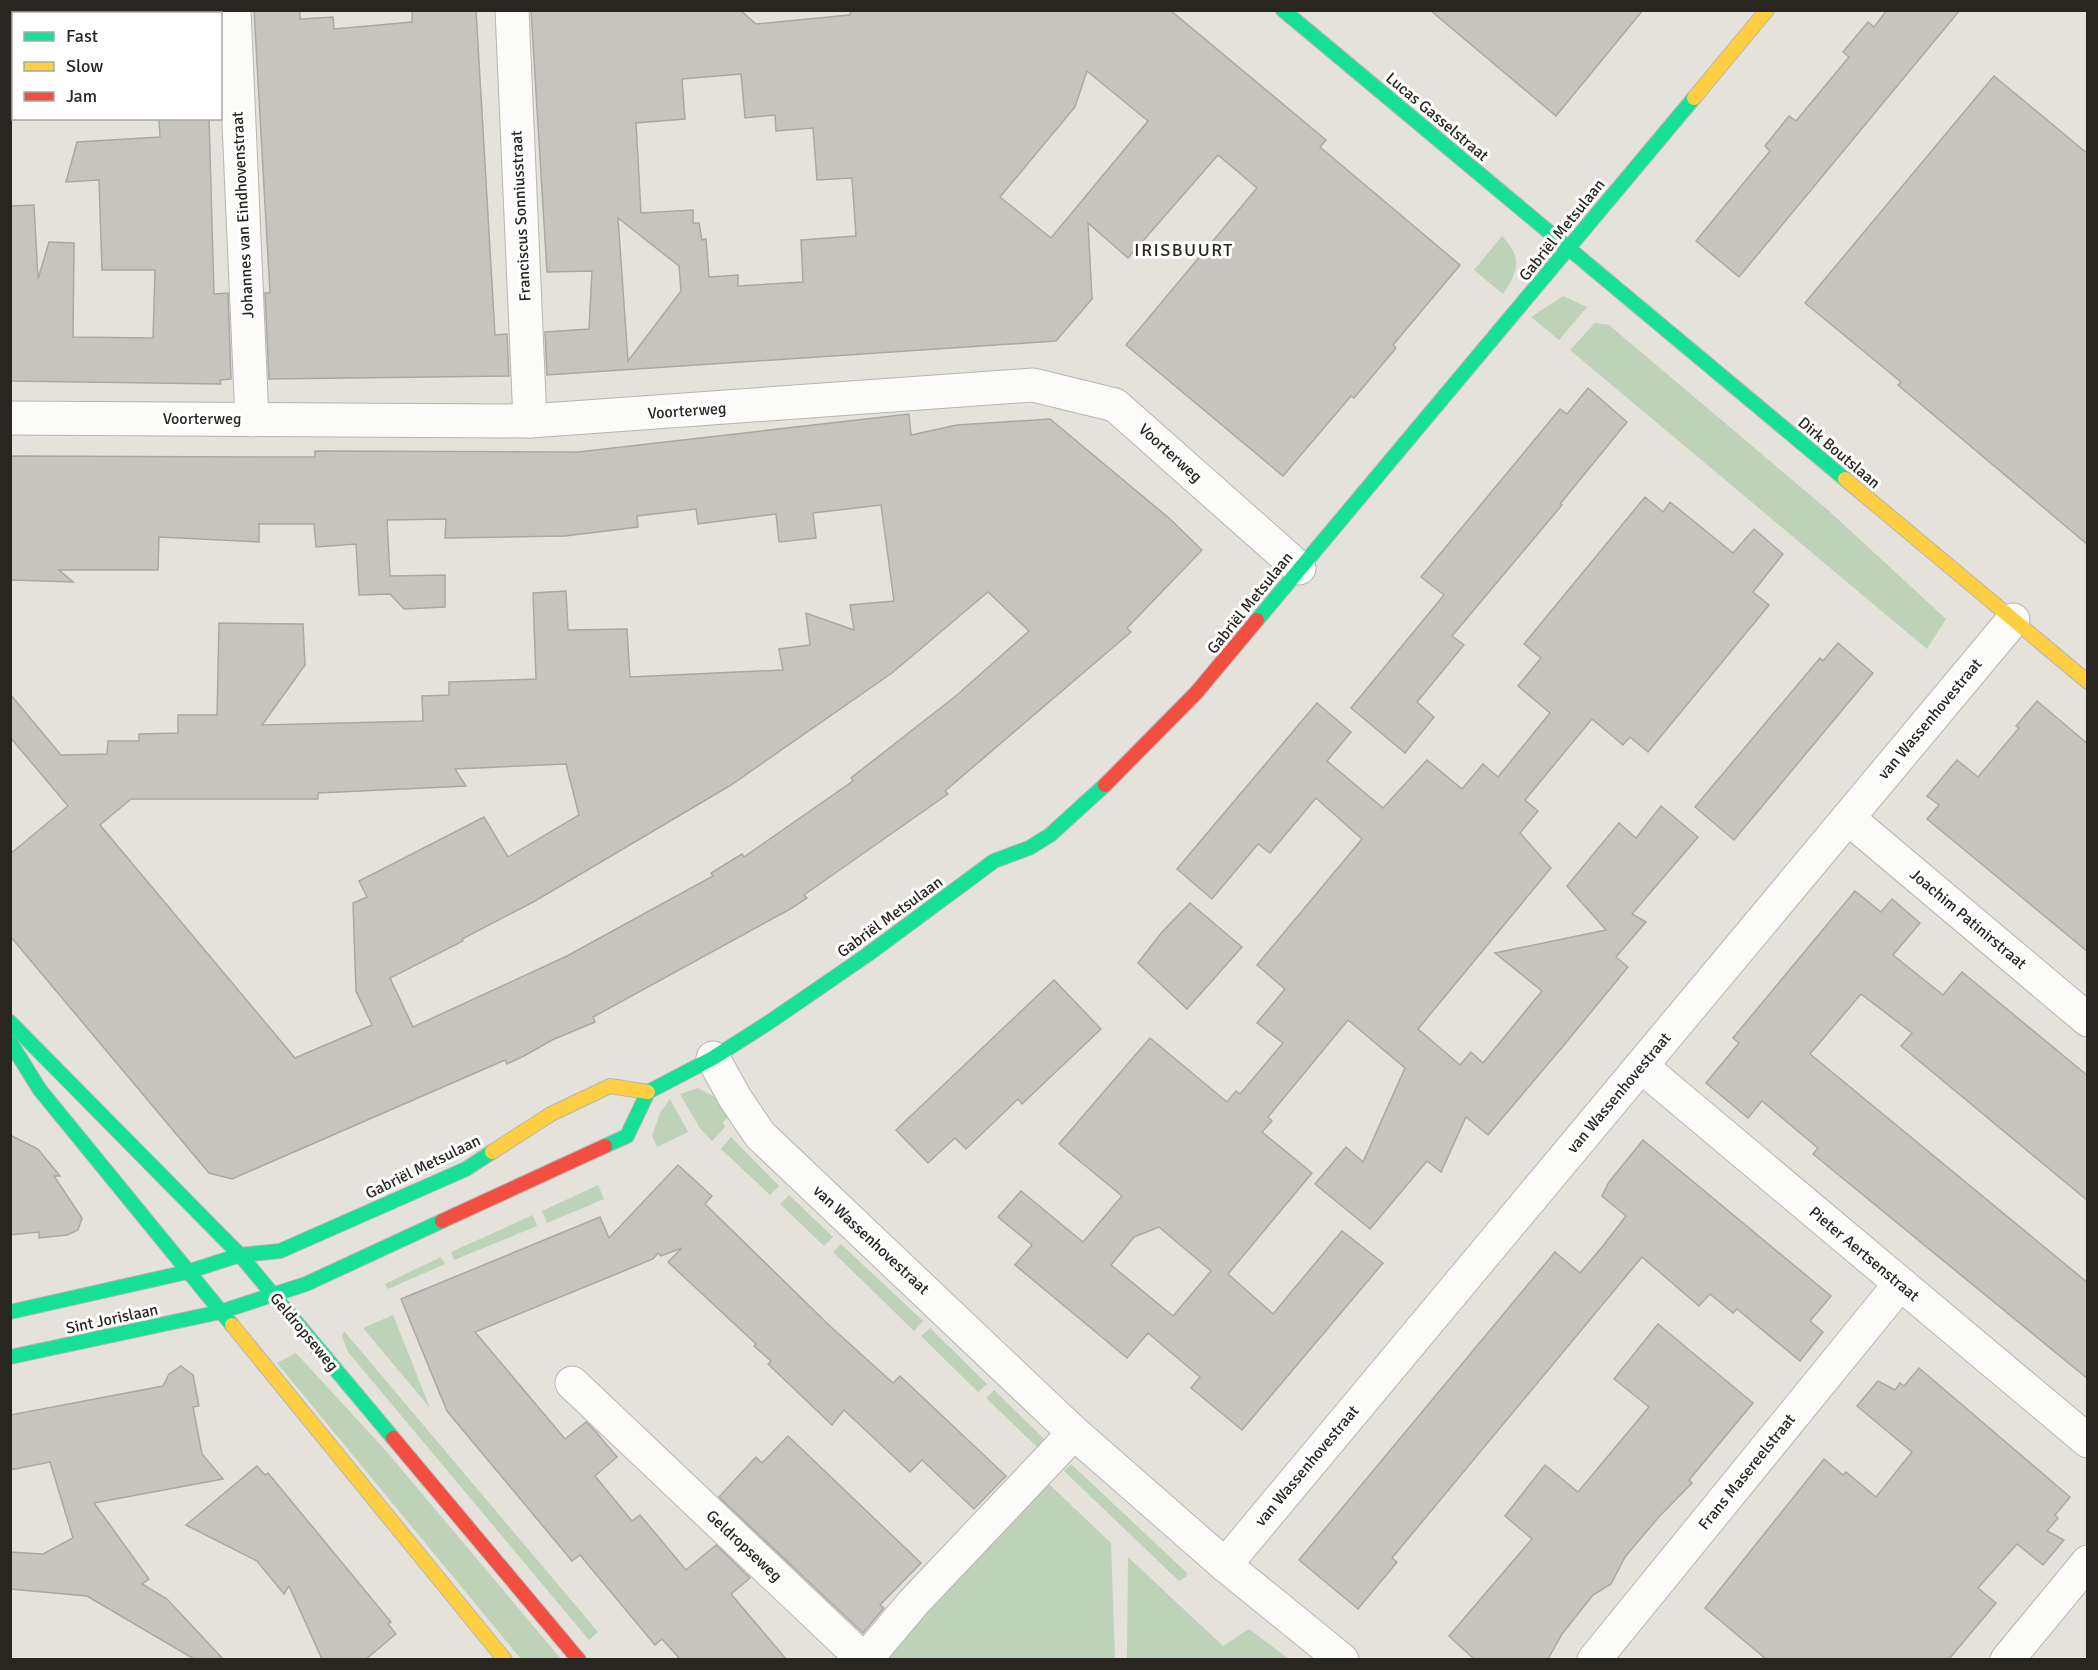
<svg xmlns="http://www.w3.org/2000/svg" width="2098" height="1670" viewBox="0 0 2098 1670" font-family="Signika,sans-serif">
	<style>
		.green { fill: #bdd2b6 }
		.building { fill: #c7c4c0; stroke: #aba8a3; stroke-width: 1.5; fill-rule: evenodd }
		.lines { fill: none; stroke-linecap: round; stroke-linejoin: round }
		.street-casing { stroke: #b8b5b1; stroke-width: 35 }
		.fast-casing { stroke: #b8b5b1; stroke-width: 16 }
		.slow-casing { stroke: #b8b5b1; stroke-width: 16 }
		.jam-casing { stroke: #b8b5b1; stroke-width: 16 }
		.street { stroke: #fbfbfa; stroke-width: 33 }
		.fast { stroke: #16e098; stroke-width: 14 }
		.slow { stroke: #ffcf43; stroke-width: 14 }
		.jam { stroke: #f24e42; stroke-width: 14 }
		.labels { text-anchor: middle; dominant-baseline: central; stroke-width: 6; stroke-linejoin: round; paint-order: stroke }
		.street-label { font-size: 16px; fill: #292622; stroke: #fff }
		.neighbourhood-label { font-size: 18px; letter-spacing: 1.5px; fill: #292622; stroke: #fff }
	</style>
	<rect width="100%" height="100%" fill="#e5e2dc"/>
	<!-- green -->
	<g class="green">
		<path d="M 1502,236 C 1522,258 1519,270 1503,294 L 1474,270 Z"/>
		<polygon points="1563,296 1587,307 1559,340 1531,317"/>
		<polygon points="1595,323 1609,325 1829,511 1946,619 1927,649 1570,350"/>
		<polygon points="698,1088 719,1099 730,1115 723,1122 725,1127 712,1141 699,1127 680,1094"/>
		<polygon points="670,1099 688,1132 657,1147 652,1136 660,1113"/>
		<polygon points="731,1137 779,1186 770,1195 721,1149"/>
		<polygon points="598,1185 604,1199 547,1223 542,1211"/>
		<polygon points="789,1195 833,1237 824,1246 780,1204"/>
		<polygon points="533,1215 537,1226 454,1260 451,1252"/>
		<polygon points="841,1244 923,1321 914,1331 833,1252"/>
		<polygon points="441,1257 445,1264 388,1289 385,1284"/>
		<polygon points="393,1315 430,1408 363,1328"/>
		<polygon points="930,1328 987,1384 978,1392 921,1336"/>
		<polygon points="344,1331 598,1632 589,1640 348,1352 342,1336"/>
		<polygon points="296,1353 387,1452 561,1659 521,1659 277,1363"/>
		<polygon points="994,1390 1044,1439 1037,1447 986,1398"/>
		<polygon points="1071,1464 1187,1573 1186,1577 1179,1581 1064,1471"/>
		<polygon points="1048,1483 1111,1543 1115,1659 884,1660"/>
		<polygon points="1128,1557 1223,1646 1249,1629 1289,1659 1127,1659"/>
	</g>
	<!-- building -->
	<g class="building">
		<polygon points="254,10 300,10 300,19 333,17 334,29 412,22 412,10 476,10 495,335 507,334 509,376 269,379 265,293 270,293"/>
		<path d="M 531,10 L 740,10 L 756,24 L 849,15 L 853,10 L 1170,10 L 1326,140 L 1320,147 L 1460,265 L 1393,345 L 1396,348 L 1354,398 L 1351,396 L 1283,476 L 1126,345 L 1257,188 L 1218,155 L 1128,258 L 1088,223 L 1092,299 L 1056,341 L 547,375 L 545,332 L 589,329 L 592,271 L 547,272 ZM 1087,71 L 1148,121 L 1051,238 L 1000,197 L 1075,107 ZM 741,74 L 745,118 L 775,115 L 776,131 L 813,128 L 817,180 L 852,178 L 856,236 L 801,240 L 803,282 L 738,286 L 738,275 L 709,277 L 706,239 L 702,240 L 699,223 L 693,223 L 693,210 L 641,213 L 636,123 L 685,119 L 682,79 ZM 618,218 L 679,266 L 681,291 L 628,361 Z"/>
		<polygon points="1430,10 1643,10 1556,116"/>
		<polygon points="1887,10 1960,10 1739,277 1696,241 1770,151 1765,146 1789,116 1796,121 1849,57 1843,52 1868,22 1874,27"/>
		<polygon points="1994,76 2088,154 2088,545 1898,385 1901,382 1805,303"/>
		<polygon points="159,118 209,118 214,294 228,293 231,379 220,380 221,384 10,381 10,206 34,205 38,279 49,242 74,243 73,337 153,338 155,270 102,270 99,180 66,182 77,142 160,137"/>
		<polygon points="1588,388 1627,422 1560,504 1562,505 1452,636 1464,645 1417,702 1434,717 1405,753 1351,708 1444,595 1421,577 1560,409 1567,414"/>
		<path d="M 909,414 L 911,435 L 957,425 L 1050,419 L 1170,519 L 1202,550 L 1127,628 L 1131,632 L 945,791 L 948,794 L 804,895 L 807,898 L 792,908 L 593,1017 L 595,1022 L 552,1040 L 524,1056 L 507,1064 L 505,1060 L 232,1179 L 209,1173 L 10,936 L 10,854 L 68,806 L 10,737 L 10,694 L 61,755 L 107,754 L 108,741 L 139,741 L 139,734 L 178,733 L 178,715 L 217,715 L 219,623 L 303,624 L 305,665 L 262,725 L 423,721 L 422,696 L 449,695 L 449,682 L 536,679 L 533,593 L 566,591 L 568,630 L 627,629 L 630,677 L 783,670 L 779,649 L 810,645 L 806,613 L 854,630 L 850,605 L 894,601 L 881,505 L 813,513 L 816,538 L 779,542 L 776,514 L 698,524 L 696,509 L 637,516 L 638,527 L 565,536 L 445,538 L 446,519 L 387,520 L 390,576 L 445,575 L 445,607 L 404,609 L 390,594 L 359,595 L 356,544 L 316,547 L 314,524 L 259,524 L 259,542 L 159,537 L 158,570 L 59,570 L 73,582 L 10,580 L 10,456 L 264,457 L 315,457 L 315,451 L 578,452 ZM 988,592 L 1029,631 L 957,695 L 851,778 L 853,781 L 744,857 L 742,854 L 711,873 L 713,876 L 567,956 L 413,1027 L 390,978 L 463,941 L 462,939 L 535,901 L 731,785 L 892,673 ZM 566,764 L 579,815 L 508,857 L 484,817 L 359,881 L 367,897 L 353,903 L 356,991 L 372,1025 L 295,1058 L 100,825 L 131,799 L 318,799 L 318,793 L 466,786 L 455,769 Z"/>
		<path d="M 1645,497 L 1663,512 L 1670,502 L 1733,553 L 1754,529 L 1783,554 L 1753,592 L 1769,605 L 1648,752 L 1630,737 L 1623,745 L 1592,719 L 1525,800 L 1538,811 L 1520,833 L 1551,868 L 1418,1029 L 1460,1065 L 1471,1052 L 1483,1063 L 1542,991 L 1495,953 L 1606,930 L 1567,886 L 1619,823 L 1636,838 L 1661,806 L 1698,837 L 1632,914 L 1646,922 L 1616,957 L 1628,967 L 1564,1045 L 1488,1135 L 1466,1117 L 1441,1172 L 1427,1161 L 1370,1229 L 1315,1184 L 1346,1147 L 1363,1162 L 1405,1068 L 1348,1020 L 1268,1117 L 1272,1121 L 1262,1132 L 1312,1173 L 1228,1274 L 1273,1314 L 1342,1231 L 1383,1263 L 1242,1430 L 1191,1388 L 1200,1377 L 1148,1333 L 1127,1358 L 1015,1265 L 1032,1245 L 998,1217 L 1021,1191 L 1083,1242 L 1122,1196 L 1059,1144 L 1150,1038 L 1227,1102 L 1236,1091 L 1240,1094 L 1283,1043 L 1257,1023 L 1285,989 L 1257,965 L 1362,839 L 1316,798 L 1270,853 L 1258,844 L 1212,899 L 1177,869 L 1317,703 L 1351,732 L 1327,761 L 1383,808 L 1427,760 L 1462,789 L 1483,764 L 1498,777 L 1550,713 L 1518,686 L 1541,658 L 1524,644 ZM 1159,1227 L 1211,1271 L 1173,1316 L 1111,1265 L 1134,1237 Z"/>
		<polygon points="1838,643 1873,673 1734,840 1695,807 1820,658 1823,661"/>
		<polygon points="2037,701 2088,744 2088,952 1927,819 1939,805 1927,796 1957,760 1978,777 2019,728 2016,726"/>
		<polygon points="1855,891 1881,912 1892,899 1920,923 1893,955 1943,995 1962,972 2088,1076 2088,1201 1901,1046 1912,1033 1861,994 1810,1054 2088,1283 2088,1379 1813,1154 1818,1148 1762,1101 1748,1118 1706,1083 1739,1043 1733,1038"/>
		<polygon points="1190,903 1242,947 1187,1009 1138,963 1162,932"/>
		<polygon points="1054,980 1101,1029 1022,1104 1018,1099 966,1149 955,1138 928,1163 896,1130"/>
		<polygon points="10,1135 38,1149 60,1176 54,1176 82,1218 78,1230 67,1235 39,1238 39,1232 10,1235"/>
		<polygon points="1643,1140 1831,1296 1810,1321 1823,1332 1800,1361 1737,1309 1733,1313 1710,1294 1699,1306 1642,1257 1392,1558 1397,1562 1358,1609 1299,1560 1555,1252 1580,1273 1602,1247 1626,1216 1602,1196 1609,1182"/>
		<polygon points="678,1165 712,1196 705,1204 831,1327 893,1383 900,1376 1006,1476 974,1509 922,1460 910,1472 844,1410 832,1425 768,1364 771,1361 754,1346 756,1344 668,1262 682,1248 661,1256 658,1253 653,1259 475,1332 565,1439 586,1422 596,1432 617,1457 595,1476 632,1521 640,1515 686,1570 716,1545 750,1578 731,1594 786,1659 680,1659 662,1639 655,1645 580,1555 572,1561 447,1411 401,1299 600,1217 609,1238"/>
		<polygon points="1658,1324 1753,1403 1689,1480 1692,1483 1657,1519 1625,1557 1611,1584 1593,1595 1562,1634 1548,1659 1474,1659 1449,1636 1532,1539 1505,1516 1545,1465 1578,1492 1649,1407 1614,1379"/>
		<polygon points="181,1366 193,1375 199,1406 193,1407 202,1454 223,1479 94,1503 149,1579 142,1584 167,1599 223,1659 194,1659 87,1596 10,1589 10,1552 43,1554 73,1538 50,1462 10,1470 10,1415 163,1386 169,1374"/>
		<polygon points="1919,1368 2070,1497 2055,1515 2058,1518 2047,1531 2064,1540 2043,1565 2017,1544 1978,1588 1996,1603 1949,1659 1766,1659 1705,1608 1824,1459 1843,1475 1846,1472 1876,1497 1912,1452 1857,1406 1878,1381 1895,1390 1900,1383 1904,1386"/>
		<polygon points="788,1436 921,1563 880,1605 884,1608 863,1633 719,1497 756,1457 762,1463"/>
		<polygon points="257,1466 265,1475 268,1473 391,1622 388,1624 396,1634 366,1659 322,1659 289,1586 284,1594 257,1561 186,1525"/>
	</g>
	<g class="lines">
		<defs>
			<g id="street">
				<polyline points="234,10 252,420"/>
				<polyline points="512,10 530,421"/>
				<polyline points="10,418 530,421 1033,385 1115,405 1299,568"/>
				<polyline points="1848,818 2088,1020"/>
				<polyline points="713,1058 735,1098 760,1135 798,1171 1072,1431 1225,1565 1342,1660"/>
				<polyline points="1641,1066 2088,1441"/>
				<polyline points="572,1383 864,1660"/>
				<polyline points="1225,1565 2013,620"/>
				<polyline points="865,1660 913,1603 1074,1433"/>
				<polyline points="1594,1660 1900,1284"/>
				<polyline points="2007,1660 2088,1562"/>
			</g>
			<g id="fast">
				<polyline points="1283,10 1845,479"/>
				<polyline points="1257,620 1694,98"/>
				<polyline points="10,1022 240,1255 393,1438"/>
				<polyline points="10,1042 40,1090 232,1325"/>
				<polyline points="605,1146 627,1136 648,1092 713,1058 768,1023 867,955 994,861 1029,848 1050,835 1105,785"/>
				<polyline points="10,1312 187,1272 240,1255 280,1251 466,1169 492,1152"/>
				<polyline points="10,1357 220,1312 306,1284 442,1221"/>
			</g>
			<g id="slow">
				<polyline points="1694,98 1767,10"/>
				<polyline points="1845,479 2088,682"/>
				<polyline points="492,1152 551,1114 610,1086 648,1092"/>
				<polyline points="232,1325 505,1660"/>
			</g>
			<g id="jam">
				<polyline points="1105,785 1196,693 1257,620"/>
				<polyline points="442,1221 605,1146"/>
				<polyline points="393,1438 579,1660"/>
			</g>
		</defs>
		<!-- street casing -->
		<use href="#street" class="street-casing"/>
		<!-- fast casing -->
		<use href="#fast" class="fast-casing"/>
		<!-- slow casing -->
		<use href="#slow" class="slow-casing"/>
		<!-- jam casing -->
		<use href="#jam" class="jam-casing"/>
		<!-- street -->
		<use href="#street" class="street"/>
		<!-- fast -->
		<use href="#fast" class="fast"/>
		<!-- slow -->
		<use href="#slow" class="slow"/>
		<!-- jam -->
		<use href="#jam" class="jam"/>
	</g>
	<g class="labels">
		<!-- street labels -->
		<g class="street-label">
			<text transform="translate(1437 117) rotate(40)">Lucas Gasselstraat</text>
			<text transform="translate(243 215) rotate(-93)">Johannes van Eindhovenstraat</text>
			<text transform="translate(521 216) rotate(-93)">Franciscus Sonniusstraat</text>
			<text transform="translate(1562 230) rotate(-51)">Gabriël Metsulaan</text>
			<text transform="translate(687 411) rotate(-4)">Voorterweg</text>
			<text x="202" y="419">Voorterweg</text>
			<text transform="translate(1170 453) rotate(42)">Voorterweg</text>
			<text transform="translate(1839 453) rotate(40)">Dirk Boutslaan</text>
			<text transform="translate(1250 603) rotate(-51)">Gabriël Metsulaan</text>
			<text transform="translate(1930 719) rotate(-50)">van Wassenhovestraat</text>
			<text transform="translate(890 917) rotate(-36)">Gabriël Metsulaan</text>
			<text transform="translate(1968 919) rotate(40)">Joachim Patinirstraat</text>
			<text transform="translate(1619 1093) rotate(-50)">van Wassenhovestraat</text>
			<text transform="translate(423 1167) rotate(-26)">Gabriël Metsulaan</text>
			<text transform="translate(871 1240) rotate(43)">van Wassenhovestraat</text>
			<text transform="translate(1864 1254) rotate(40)">Pieter Aertsenstraat</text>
			<text transform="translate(112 1319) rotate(-12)">Sint Jorislaan</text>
			<text transform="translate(304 1332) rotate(50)">Geldropseweg</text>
			<text transform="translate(1307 1466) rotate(-50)">van Wassenhovestraat</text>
			<text transform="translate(1747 1472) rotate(-51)">Frans Masereelstraat</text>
			<text transform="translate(744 1546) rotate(43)">Geldropseweg</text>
		</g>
		<!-- neighbourhood labels -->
		<g class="neighbourhood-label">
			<text x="1184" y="250">IRISBUURT</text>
		</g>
	</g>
	<!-- border -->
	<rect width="2098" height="1670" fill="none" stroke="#292622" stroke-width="24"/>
	<!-- legend -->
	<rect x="12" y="12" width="210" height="108" fill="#ffffff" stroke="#a9a8a7" stroke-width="1.5"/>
	<rect x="24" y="32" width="30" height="9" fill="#16e098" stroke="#a9a8a7" stroke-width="1.5"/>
	<text x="66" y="42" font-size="18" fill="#292622">Fast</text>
	<rect x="24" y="62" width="30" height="9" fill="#ffcf43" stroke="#a9a8a7" stroke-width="1.5"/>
	<text x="66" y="72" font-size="18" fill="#292622">Slow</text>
	<rect x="24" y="92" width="30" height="9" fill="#f24e42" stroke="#a9a8a7" stroke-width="1.5"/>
	<text x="66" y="102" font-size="18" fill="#292622">Jam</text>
</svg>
